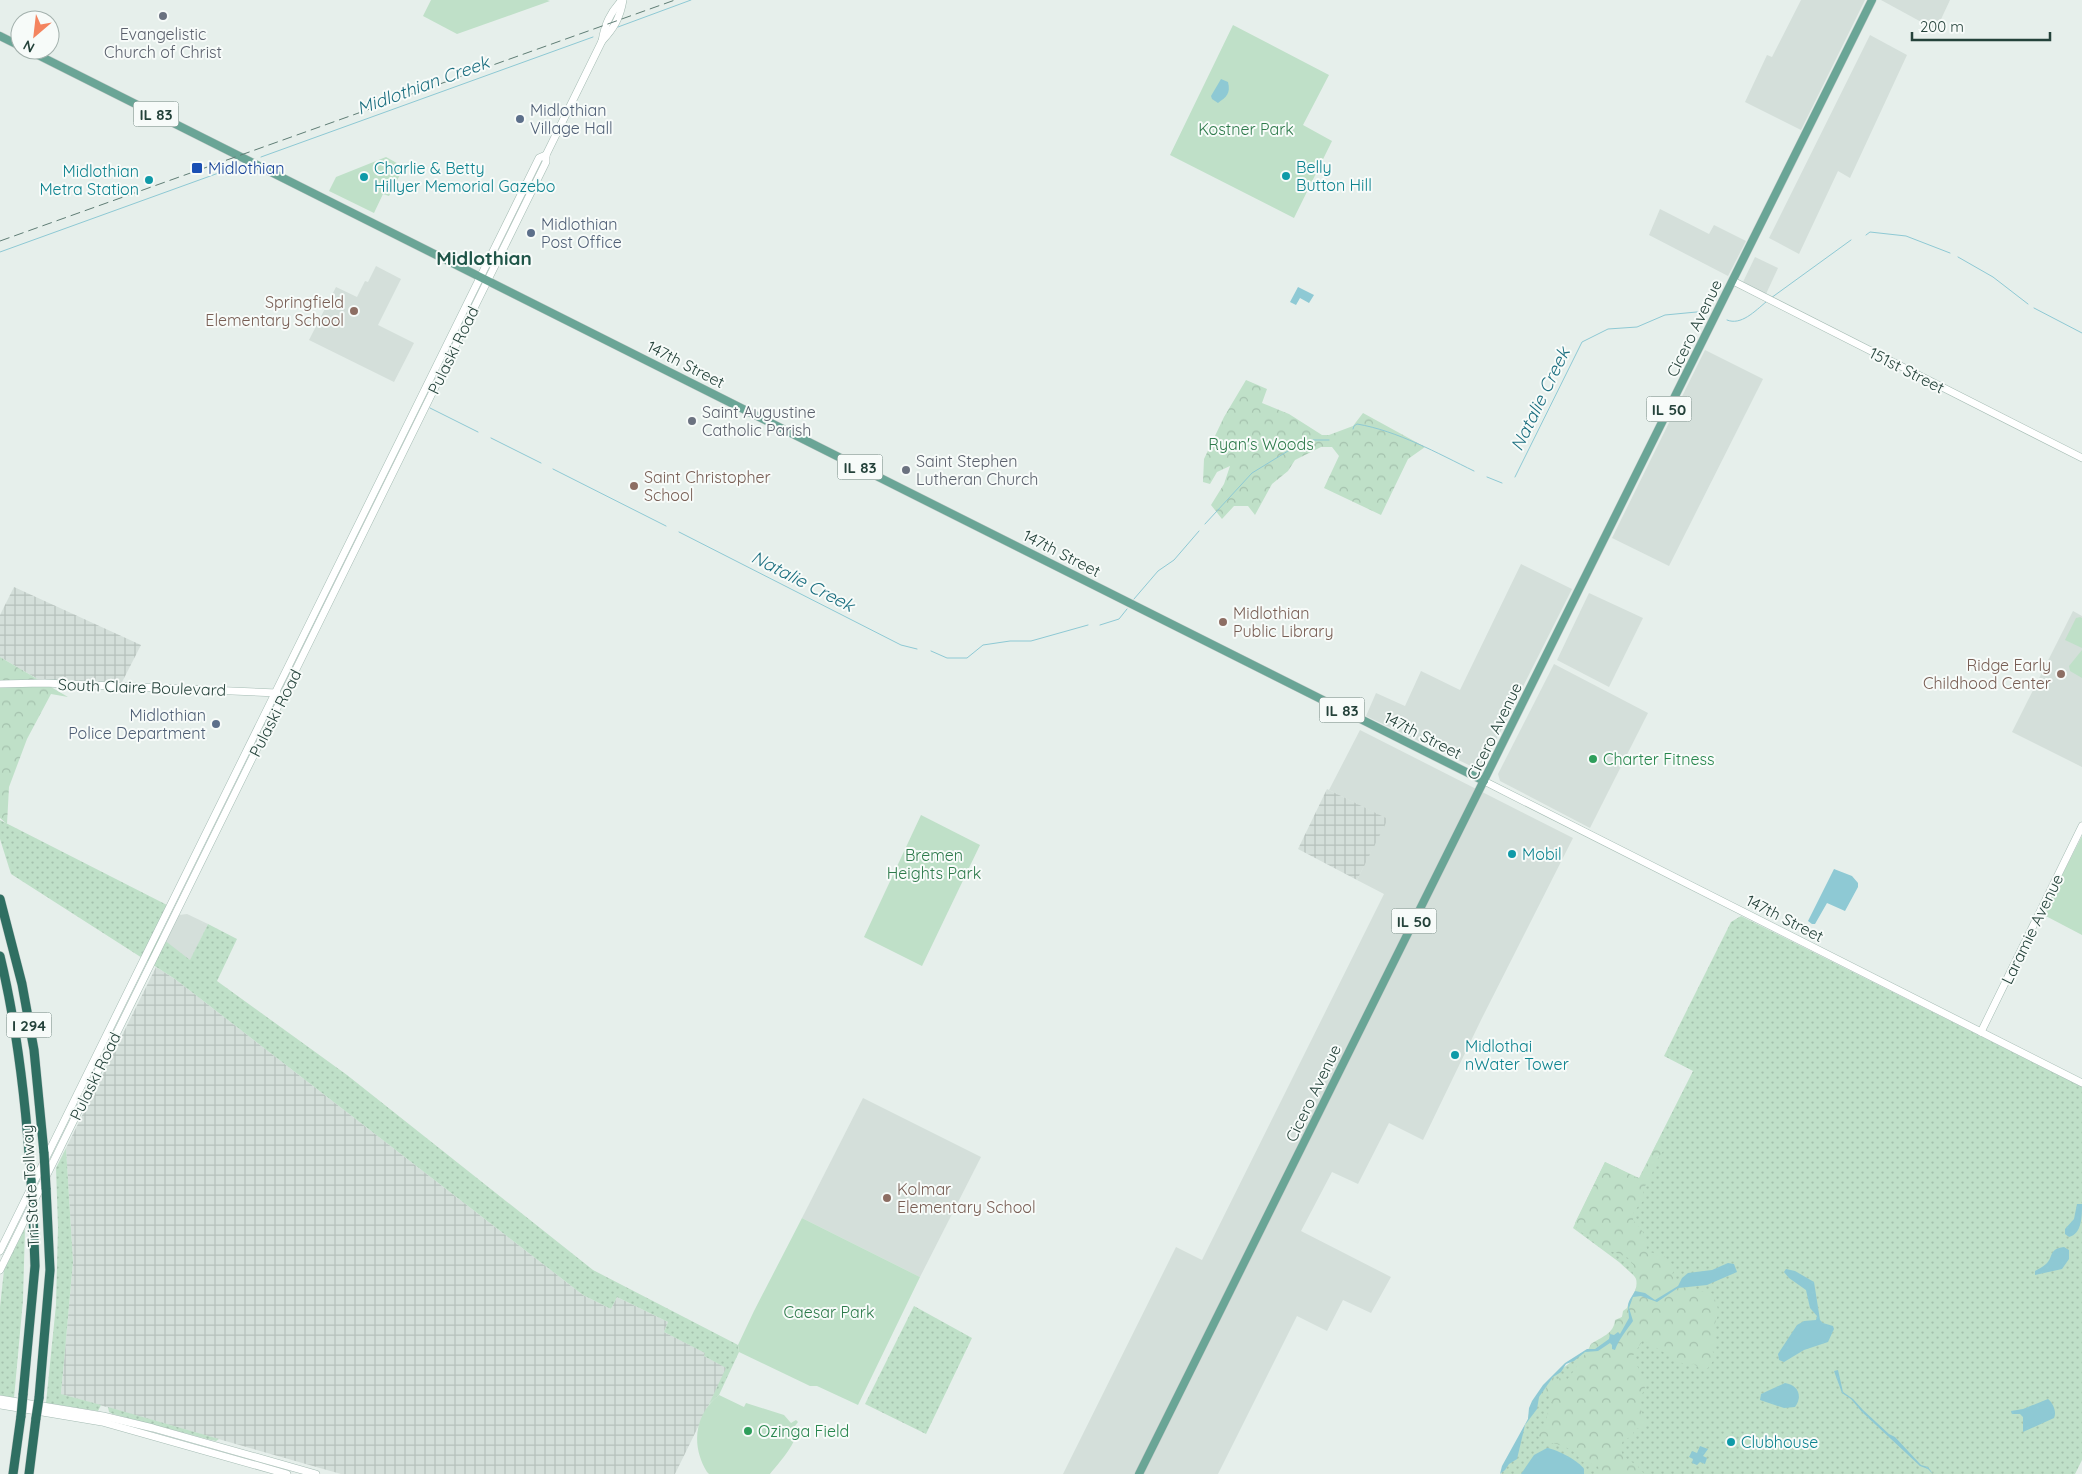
<svg xmlns="http://www.w3.org/2000/svg" width="2082" height="1474" viewBox="0 0 2082 1474" font-family="Quicksand,sans-serif">
	<style>
		.built { fill: #d4dfda }
		.industrial { fill: url(#industrial-grid) }
		.grass { fill: url(#grass-dots) }
		.forest { fill: url(#forest-crowns) }
		.green { fill: #bfe0c8 }
		.water { fill: #8ec9d4 }
		.lines { fill: none; stroke-linecap: round; stroke-linejoin: round }
		.stream { stroke: #8ec9d4; stroke-width: 1 }
		.secondary-casing { stroke: #a4bbb3; stroke-width: 8 }
		.primary-casing { stroke: #c2cac8; stroke-width: 9 }
		.highway-casing { stroke: #c2cac8; stroke-width: 10 }
		.secondary { stroke: #fff; stroke-width: 7 }
		.primary { stroke: #6aa596; stroke-width: 8 }
		.highway { stroke: #2f6f62; stroke-width: 9 }
		.rail { stroke: #5f7d75; stroke-width: 1; stroke-dasharray: 10 5; stroke-linecap: butt }
		.highway-bridge-casing { stroke: #c2cac8; stroke-width: 10; stroke-linecap: butt }
		.highway-bridge { stroke: #2f6f62; stroke-width: 9 }
		.worship-dot { fill: #6b7280; stroke: #f7fbf9; stroke-width: 2 }
		.service-dot { fill: #5c6f8a; stroke: #f7fbf9; stroke-width: 2 }
		.transit-dot { fill: #1a4fb4; stroke: #f7fbf9; stroke-width: 2 }
		.culture-dot { fill: #0f9aa8; stroke: #f7fbf9; stroke-width: 2 }
		.education-dot { fill: #8d6e63; stroke: #f7fbf9; stroke-width: 2 }
		.leisure-dot { fill: #2e9e5b; stroke: #f7fbf9; stroke-width: 2 }
		.labels { text-anchor: middle; dominant-baseline: central; stroke-width: 4; stroke-linejoin: round; paint-order: stroke }
		.shield { fill: #f7fbf9; stroke: #637a73; stroke-width: 1 }
		.shield-label { font-size: 15px; font-weight: bold; fill: #24423a }
		.worship-label { font-size: 16px; fill: #5b616d; stroke: #f7fbf9; text-anchor: start }
		.service-label { font-size: 16px; fill: #4e5e75; stroke: #f7fbf9; text-anchor: start }
		.park-label { font-size: 16px; fill: #2d7a4b; stroke: #f7fbf9 }
		.culture-label { font-size: 16px; fill: #0d838f; stroke: #f7fbf9; text-anchor: start }
		.transit-label { font-size: 16px; fill: #164399; stroke: #f7fbf9; text-anchor: start }
		.education-label { font-size: 16px; fill: #785e54; stroke: #f7fbf9; text-anchor: start }
		.street-label { font-size: 16px; fill: #24423a; stroke: #f7fbf9 }
		.leisure-label { font-size: 16px; fill: #27864d; stroke: #f7fbf9; text-anchor: start }
		.water-label { font-size: 18px; font-style: italic; fill: #1c6f80; stroke: #f7fbf9 }
		.quarter-label { font-size: 19px; font-weight: bold; fill: #1f5548; stroke: #f7fbf9 }
	</style>
	<defs>
		<pattern id="industrial-grid" width="8" height="8" patternUnits="userSpaceOnUse" patternTransform="scale(1.25)"><rect width="8" height="8" fill="#d4dfda"/><path d="M0 4h8M4 0v8" fill="none" stroke="#b6c1bc"/></pattern>
		<pattern id="grass-dots" width="8" height="8" patternUnits="userSpaceOnUse" patternTransform="scale(1.25)"><rect width="8" height="8" fill="#bfe0c8"/><path d="M2 2h.1M6 6h.1" fill="none" stroke="#a4c1ad" stroke-width="1.8" stroke-linecap="round"/></pattern>
		<pattern id="forest-crowns" width="20" height="18" patternUnits="userSpaceOnUse" patternTransform="scale(1.25)"><rect width="20" height="18" fill="#bfe0c8"/><path d="M2 6a3 3 0 1 1 6 0M12 15a3 3 0 1 1 6 0" fill="none" stroke="#a4c1ad"/></pattern>
	</defs>
	<rect width="100%" height="100%" fill="#e6efeb"/>
	<!-- built -->
	<g class="built">
		<polygon points="1801,0 1865,0 1801,130 1745,102 1767,55 1772,57"/>
		<polygon points="1881,0 1950,0 1936,30"/>
		<polygon points="1870,35 1907,55 1850,178 1838,171 1799,254 1769,238"/>
		<polygon points="1660,209 1709,234 1714,225 1746,241 1728,276 1649,235"/>
		<polygon points="1755,257 1778,268 1766,294 1743,282"/>
		<polygon points="376,266 401,279 378,325 414,343 394,382 309,340 336,287 357,297 365,281 368,282"/>
		<polygon points="1705,350 1763,379 1669,566 1612,538"/>
		<polygon points="1521,564 1572,589 1484,764 1473,767 1366,716 1376,693 1405,706 1421,671 1460,690"/>
		<polygon points="1589,593 1643,618 1609,687 1557,660"/>
		<polygon points="2073,611 2082,616 2082,767 2012,732"/>
		<polygon points="1554,664 1648,713 1590,828 1500,781 1498,774"/>
		<polygon points="1360,730 1573,838 1481,1020 1423,1140 1389,1123 1358,1184 1332,1172 1301,1231 1391,1277 1371,1313 1343,1300 1327,1331 1297,1316 1218,1474 1063,1474 1176,1247 1202,1260 1384,894 1357,880 1387,819 1329,790"/>
		<polygon points="187,914 208,924 190,961 165,941 179,915"/>
		<polygon points="863,1098 981,1157 920,1277 802,1218"/>
	</g>
	<!-- industrial -->
	<g class="industrial">
		<polygon points="14,587 141,645 121,684 41,681 0,657 0,615"/>
		<polygon points="1327,789 1388,819 1357,880 1298,849"/>
		<polygon points="156,967 175,979 583,1295 611,1309 617,1297 668,1322 664,1332 706,1353 704,1356 727,1368 675,1474 341,1474 61,1394 73,1262 66,1148"/>
	</g>
	<!-- grass -->
	<g class="grass">
		<polygon points="0,820 167,905 154,932 190,960 208,924 237,939 217,981 347,1075 593,1270 738,1345 739,1352 719,1395 709,1404 726,1368 704,1356 705,1353 664,1332 668,1322 617,1297 611,1309 583,1295 175,979 11,874 0,839"/>
		<polygon points="1741,916 2082,1087 2082,1460 2075,1474 1501,1474 1528,1419 1530,1408 1554,1375 1584,1352 1603,1346 1643,1284 1619,1262 1573,1228 1605,1162 1639,1178 1693,1071 1664,1056 1731,922"/>
		<polygon points="66,1148 73,1262 61,1394 101,1405 98,1411 46,1403 56,1305 58,1227 56,1168"/>
		<polygon points="25,1228 23,1300 14,1398 0,1395 0,1307 4,1270"/>
		<polygon points="914,1306 972,1338 926,1434 865,1404"/>
		<polygon points="108,1407 219,1439 216,1441 211,1440 113,1414 109,1412"/>
	</g>
	<!-- forest -->
	<g class="forest">
		<polygon points="1246,380 1267,389 1262,403 1289,414 1322,435 1329,435 1353,426 1363,413 1425,447 1408,459 1381,515 1324,488 1339,456 1332,447 1321,447 1295,460 1288,471 1272,484 1255,515 1248,506 1234,506 1222,519 1211,505 1224,484 1230,466 1217,472 1210,484 1203,482 1204,459 1224,417"/>
		<polygon points="0,657 68,697 51,694 27,739 9,787 7,824 0,818"/>
		<path d="M 1657,1143 L 1663,1147 L 1663,1151 L 1656,1161 L 1651,1177 L 1643,1189 L 1644,1200 L 1634,1211 L 1633,1220 L 1643,1232 L 1647,1249 L 1650,1252 L 1664,1256 L 1675,1267 L 1672,1275 L 1678,1288 L 1689,1287 L 1696,1292 L 1706,1291 L 1713,1294 L 1719,1312 L 1713,1329 L 1716,1338 L 1712,1350 L 1716,1357 L 1707,1369 L 1700,1369 L 1694,1364 L 1685,1365 L 1643,1340 L 1632,1357 L 1636,1360 L 1634,1364 L 1638,1367 C 1639,1374 1646,1379 1645,1387 C 1644,1393 1639,1397 1638,1403 L 1644,1417 L 1644,1426 L 1642,1428 L 1635,1429 L 1632,1436 L 1623,1441 C 1617,1454 1626,1459 1637,1465 L 1640,1470 L 1645,1474 L 1598,1474 L 1599,1469 L 1597,1465 L 1583,1462 L 1572,1450 L 1557,1444 L 1550,1443 L 1537,1436 C 1538,1430 1540,1430 1544,1425 C 1548,1418 1546,1411 1553,1405 L 1549,1394 L 1541,1401 L 1539,1399 L 1553,1377 L 1557,1380 L 1560,1378 L 1566,1381 C 1569,1378 1590,1348 1591,1344 C 1601,1337 1614,1334 1615,1320 L 1622,1317 L 1623,1311 L 1627,1308 C 1629,1299 1639,1290 1636,1279 C 1635,1277 1633,1274 1632,1271 L 1634,1266 L 1630,1259 L 1620,1254 L 1606,1250 L 1597,1241 L 1577,1230 L 1575,1223 L 1605,1162 L 1639,1179 Z"/>
	</g>
	<!-- green -->
	<g class="green">
		<polygon points="431,0 547,0 550,1 457,34 423,16"/>
		<polygon points="1233,25 1329,75 1303,125 1332,141 1294,218 1170,155"/>
		<polygon points="386,157 404,167 389,196 383,194 374,213 329,191 336,177"/>
		<polygon points="2080,617 2082,618 2082,648 2065,640 2076,618"/>
		<polygon points="2082,650 2082,678 2070,671 2069,666"/>
		<polygon points="921,815 980,845 922,966 864,937"/>
		<polygon points="2082,836 2082,935 2042,914"/>
		<polygon points="802,1218 920,1277 858,1405 817,1386 810,1386 739,1352 738,1345 754,1311"/>
		<path d="M 719,1395 L 744,1407 L 746,1403 L 784,1415 L 791,1423 L 796,1420 L 798,1422 L 795,1426 L 798,1426 C 797,1444 781,1460 770,1474 L 709,1474 L 707,1472 C 691,1446 694,1415 719,1395 Z"/>
	</g>
	<!-- water -->
	<g class="water">
		<path d="M 1221,79 L 1228,82 C 1231,94 1226,97 1218,103 L 1212,99 L 1211,96 Z"/>
		<polygon points="1298,287 1314,295 1309,303 1300,298 1296,305 1290,302"/>
		<polygon points="1834,869 1852,876 1858,883 1858,887 1845,911 1827,903 1815,924 1812,924 1808,921"/>
		<path d="M 2077,1204 L 2082,1204 C 2082,1216 2082,1234 2069,1237 L 2065,1234 L 2065,1229 L 2074,1219 Z"/>
		<path d="M 2064,1247 L 2069,1250 L 2069,1259 L 2062,1269 L 2035,1275 L 2035,1271 C 2038,1269 2043,1267 2046,1264 C 2054,1257 2048,1249 2064,1247 Z"/>
		<path d="M 1728,1263 L 1734,1264 L 1737,1272 L 1707,1285 L 1678,1288 L 1657,1302 L 1641,1296 L 1633,1297 L 1629,1308 L 1633,1321 C 1626,1331 1619,1339 1615,1350 L 1612,1349 L 1612,1345 L 1610,1343 L 1598,1351 L 1585,1352 L 1574,1361 L 1566,1364 L 1561,1372 L 1553,1377 L 1539,1397 L 1537,1409 L 1525,1425 L 1517,1459 L 1509,1464 L 1505,1470 L 1500,1474 L 1502,1466 L 1528,1419 L 1529,1408 L 1532,1401 L 1543,1385 L 1565,1363 L 1587,1349 L 1595,1349 L 1609,1339 L 1610,1334 L 1614,1335 L 1618,1332 L 1620,1334 L 1629,1318 C 1628,1302 1626,1306 1635,1291 L 1645,1293 L 1655,1300 L 1678,1286 L 1682,1278 L 1688,1273 L 1712,1270 Z"/>
		<polygon points="1786,1269 1795,1271 1814,1282 1820,1320 1823,1323 1833,1326 1834,1329 1828,1342 1804,1350 1784,1362 1779,1360 1778,1354 1797,1325 1804,1321 1816,1320 1817,1316 1810,1308 1806,1290 1789,1278 1784,1272"/>
		<polygon points="1838,1370 1843,1392 1853,1399 1863,1410 1889,1434 1895,1437 1921,1465 1928,1467 1933,1474 1928,1469 1920,1466 1862,1412 1851,1399 1842,1393 1834,1371"/>
		<path d="M 1785,1383 C 1798,1385 1803,1396 1795,1407 L 1784,1408 L 1760,1400 L 1761,1394 Z"/>
		<path d="M 2048,1399 C 2053,1403 2057,1412 2054,1418 L 2023,1432 L 2023,1417 L 2020,1414 L 2012,1414 L 2011,1411 L 2023,1409 Z"/>
		<polygon points="1700,1446 1708,1449 1703,1456 1707,1458 1705,1464 1700,1462 1697,1465 1692,1463 1693,1459 1689,1457 1692,1451 1697,1453"/>
		<path d="M 1547,1448 C 1557,1449 1580,1462 1584,1469 L 1584,1474 L 1521,1474 L 1534,1455 Z"/>
	</g>
	<g class="lines">
		<!-- stream -->
		<g class="stream">
			<polyline points="618,27 691,0"/>
			<polyline points="261,157 593,37"/>
			<polyline points="1866,235 1870,232 1906,236 1950,253"/>
			<polyline points="0,252 238,166"/>
			<polyline points="1958,257 1993,277 2028,304"/>
			<polyline points="1771,298 1851,240"/>
			<polyline points="2034,308 2082,333"/>
			<path d="M 1727,320 C 1741,326 1755,311 1766,302"/>
			<polyline points="430,408 478,432"/>
			<path d="M 1353,429 L 1354,426 L 1357,424 C 1398,431 1437,453 1474,471"/>
			<polyline points="491,438 541,463"/>
			<polyline points="553,469 666,526"/>
			<polyline points="1487,477 1502,483"/>
			<polyline points="1515,477 1582,342 1608,329 1637,327 1665,315 1707,311"/>
			<polyline points="1205,524 1252,473 1301,443 1313,440 1329,440"/>
			<polyline points="679,532 901,645 917,649"/>
			<polyline points="1134,599 1158,571 1174,560 1199,531"/>
			<polyline points="1100,625 1119,619 1127,609"/>
			<polyline points="931,651 947,658 967,658 983,645 1010,641 1031,641 1088,625"/>
		</g>
		<defs>
			<g id="secondary">
				<path d="M 602,41 C 614,28 620,18 623,0"/>
				<polyline points="1733,281 2082,458"/>
				<polyline points="0,684 43,683 277,693"/>
				<polyline points="1484,781 2082,1083"/>
				<polyline points="1981,1032 2082,826"/>
				<polyline points="0,1251 539,158 546,155"/>
				<path d="M 0,1270 L 546,162 L 546,155 L 602,41 C 605,24 610,13 622,0"/>
				<polyline points="0,1399 103,1416 153,1428 316,1474"/>
				<polyline points="0,1405 102,1422 287,1474"/>
			</g>
			<g id="primary">
				<polyline points="0,36 20,46"/>
				<polyline points="28,50 1484,781"/>
				<polyline points="1139,1474 1872,0"/>
			</g>
			<g id="highway">
				<polyline points="0,899 22,984 34,1050 44,1153"/>
				<path d="M 0,956 C 18,1030 26,1104 31,1180"/>
				<polyline points="23,1395 35,1266 33,1214"/>
				<polyline points="39,1398 50,1270 46,1188"/>
				<polyline points="13,1474 21,1416"/>
				<polyline points="29,1474 36,1418"/>
			</g>
		</defs>
		<!-- secondary casing -->
		<use href="#secondary" class="secondary-casing"/>
		<!-- primary casing -->
		<use href="#primary" class="primary-casing"/>
		<!-- highway casing -->
		<use href="#highway" class="highway-casing"/>
		<!-- secondary -->
		<use href="#secondary" class="secondary"/>
		<!-- primary -->
		<use href="#primary" class="primary"/>
		<!-- highway -->
		<use href="#highway" class="highway"/>
		<!-- rail -->
		<polyline class="rail" points="0,241 675,0"/>
		<defs>
			<g id="highway-bridge">
				<polyline points="44,1153 46,1188"/>
				<polyline points="31,1180 33,1214"/>
				<polyline points="21,1416 23,1395"/>
				<polyline points="36,1418 39,1398"/>
			</g>
		</defs>
		<!-- highway-bridge casing -->
		<use href="#highway-bridge" class="highway-bridge-casing"/>
		<!-- highway-bridge -->
		<use href="#highway-bridge" class="highway-bridge"/>
	</g>
	<!-- markers -->
	<g class="worship-dot">
		<circle cx="163" cy="16" r="5"/>
		<circle cx="692" cy="421" r="5"/>
		<circle cx="906" cy="470" r="5"/>
	</g>
	<g class="service-dot">
		<circle cx="520" cy="119" r="5"/>
		<circle cx="531" cy="233" r="5"/>
		<circle cx="216" cy="724" r="5"/>
	</g>
	<rect class="transit-dot" x="191" y="162" width="12" height="12" rx="2.5"/>
	<g class="culture-dot">
		<circle cx="1286" cy="176" r="5"/>
		<circle cx="364" cy="177" r="5"/>
		<circle cx="149" cy="180" r="5"/>
		<circle cx="1512" cy="854" r="5"/>
		<circle cx="1455" cy="1055" r="5"/>
		<circle cx="1731" cy="1442" r="5"/>
	</g>
	<g class="education-dot">
		<circle cx="354" cy="311" r="5"/>
		<circle cx="634" cy="486" r="5"/>
		<circle cx="1223" cy="622" r="5"/>
		<circle cx="2061" cy="674" r="5"/>
		<circle cx="887" cy="1198" r="5"/>
	</g>
	<g class="leisure-dot">
		<circle cx="1593" cy="759" r="5"/>
		<circle cx="748" cy="1431" r="5"/>
	</g>
	<g class="labels">
		<!-- shield labels -->
		<g class="shield">
			<rect x="133.5" y="101.5" width="45" height="25" rx="4"/>
			<rect x="1646.5" y="396.5" width="45" height="25" rx="4"/>
			<rect x="837.5" y="454.5" width="45" height="25" rx="4"/>
			<rect x="1319.5" y="697.5" width="45" height="25" rx="4"/>
			<rect x="1391.5" y="908.5" width="45" height="25" rx="4"/>
			<rect x="6.5" y="1012.5" width="45" height="25" rx="4"/>
		</g>
		<g class="shield-label">
			<text x="156" y="114">IL 83</text>
			<text x="1669" y="409">IL 50</text>
			<text x="860" y="467">IL 83</text>
			<text x="1342" y="710">IL 83</text>
			<text x="1414" y="921">IL 50</text>
			<text x="29" y="1025">I 294</text>
		</g>
		<!-- worship labels -->
		<g class="worship-label">
			<text x="163" y="34" text-anchor="middle">Evangelistic<tspan x="163" dy="18">Church of Christ</tspan></text>
			<text x="702" y="412">Saint Augustine<tspan x="702" dy="18">Catholic Parish</tspan></text>
			<text x="916" y="461">Saint Stephen<tspan x="916" dy="18">Lutheran Church</tspan></text>
		</g>
		<!-- service labels -->
		<g class="service-label">
			<text x="530" y="110">Midlothian<tspan x="530" dy="18">Village Hall</tspan></text>
			<text x="541" y="224">Midlothian<tspan x="541" dy="18">Post Office</tspan></text>
			<text x="206" y="715" text-anchor="end">Midlothian<tspan x="206" dy="18">Police Department</tspan></text>
		</g>
		<!-- park labels -->
		<g class="park-label">
			<text x="1246" y="129">Kostner Park</text>
			<text x="1261" y="444">Ryan's Woods</text>
			<text x="934" y="855">Bremen<tspan x="934" dy="18">Heights Park</tspan></text>
			<text x="829" y="1312">Caesar Park</text>
		</g>
		<!-- culture labels -->
		<g class="culture-label">
			<text x="1296" y="167">Belly<tspan x="1296" dy="18">Button Hill</tspan></text>
			<text x="374" y="168">Charlie &amp; Betty<tspan x="374" dy="18">Hillyer Memorial Gazebo</tspan></text>
			<text x="139" y="171" text-anchor="end">Midlothian<tspan x="139" dy="18">Metra Station</tspan></text>
			<text x="1522" y="854">Mobil</text>
			<text x="1465" y="1046">Midlothai<tspan x="1465" dy="18">nWater Tower</tspan></text>
			<text x="1741" y="1442">Clubhouse</text>
		</g>
		<!-- transit labels -->
		<g class="transit-label">
			<text x="208" y="168">Midlothian</text>
		</g>
		<!-- education labels -->
		<g class="education-label">
			<text x="344" y="302" text-anchor="end">Springfield<tspan x="344" dy="18">Elementary School</tspan></text>
			<text x="644" y="477">Saint Christopher<tspan x="644" dy="18">School</tspan></text>
			<text x="1233" y="613">Midlothian<tspan x="1233" dy="18">Public Library</tspan></text>
			<text x="2051" y="665" text-anchor="end">Ridge Early<tspan x="2051" dy="18">Childhood Center</tspan></text>
			<text x="897" y="1189">Kolmar<tspan x="897" dy="18">Elementary School</tspan></text>
		</g>
		<!-- street labels -->
		<g class="street-label">
			<text transform="translate(1694 328) rotate(-64)">Cicero Avenue</text>
			<text transform="translate(453 350) rotate(-64)">Pulaski Road</text>
			<text transform="translate(686 364) rotate(27)">147th Street</text>
			<text transform="translate(1907 370) rotate(27)">151st Street</text>
			<text transform="translate(1062 553) rotate(27)">147th Street</text>
			<text transform="translate(142 687) rotate(2)">South Claire Boulevard</text>
			<text transform="translate(275 713) rotate(-63)">Pulaski Road</text>
			<text transform="translate(1494 731) rotate(-64)">Cicero Avenue</text>
			<text transform="translate(1423 735) rotate(27)">147th Street</text>
			<text transform="translate(1785 918) rotate(27)">147th Street</text>
			<text transform="translate(2032 929) rotate(-64)">Laramie Avenue</text>
			<text transform="translate(95 1076) rotate(-64)">Pulaski Road</text>
			<text transform="translate(1313 1093) rotate(-64)">Cicero Avenue</text>
			<text transform="translate(30 1186) rotate(-93)">Tri-State Tollway</text>
		</g>
		<!-- leisure labels -->
		<g class="leisure-label">
			<text x="1603" y="759">Charter Fitness</text>
			<text x="758" y="1431">Ozinga Field</text>
		</g>
		<!-- water labels -->
		<g class="water-label">
			<text transform="translate(423 85) rotate(-20)">Midlothian Creek</text>
			<text transform="translate(1540 399) rotate(-64)">Natalie Creek</text>
			<text transform="translate(803 581) rotate(27)">Natalie Creek</text>
		</g>
		<!-- quarter labels -->
		<g class="quarter-label">
			<text x="484" y="258">Midlothian</text>
		</g>
	</g>
	<!-- north arrow -->
	<g transform="translate(35 35) rotate(208)"><circle r="24" fill="#f7fbf9" stroke="#a3b1ad"/>
	<path d="M0-4L9 19L0 12L-9 19Z" fill="#f4845f"/>
	<text y="-8" font-size="14" font-weight="bold" text-anchor="middle" fill="#24423a">N</text>
	</g>
	<!-- scale -->
	<path d="M1912 32v8h138v-8" fill="none" stroke="#24423a" stroke-width="2.5"/>
	<text x="1920" y="32" font-size="15" fill="#24423a" stroke="#f7fbf9" stroke-width="4" paint-order="stroke">200 m</text>
</svg>
